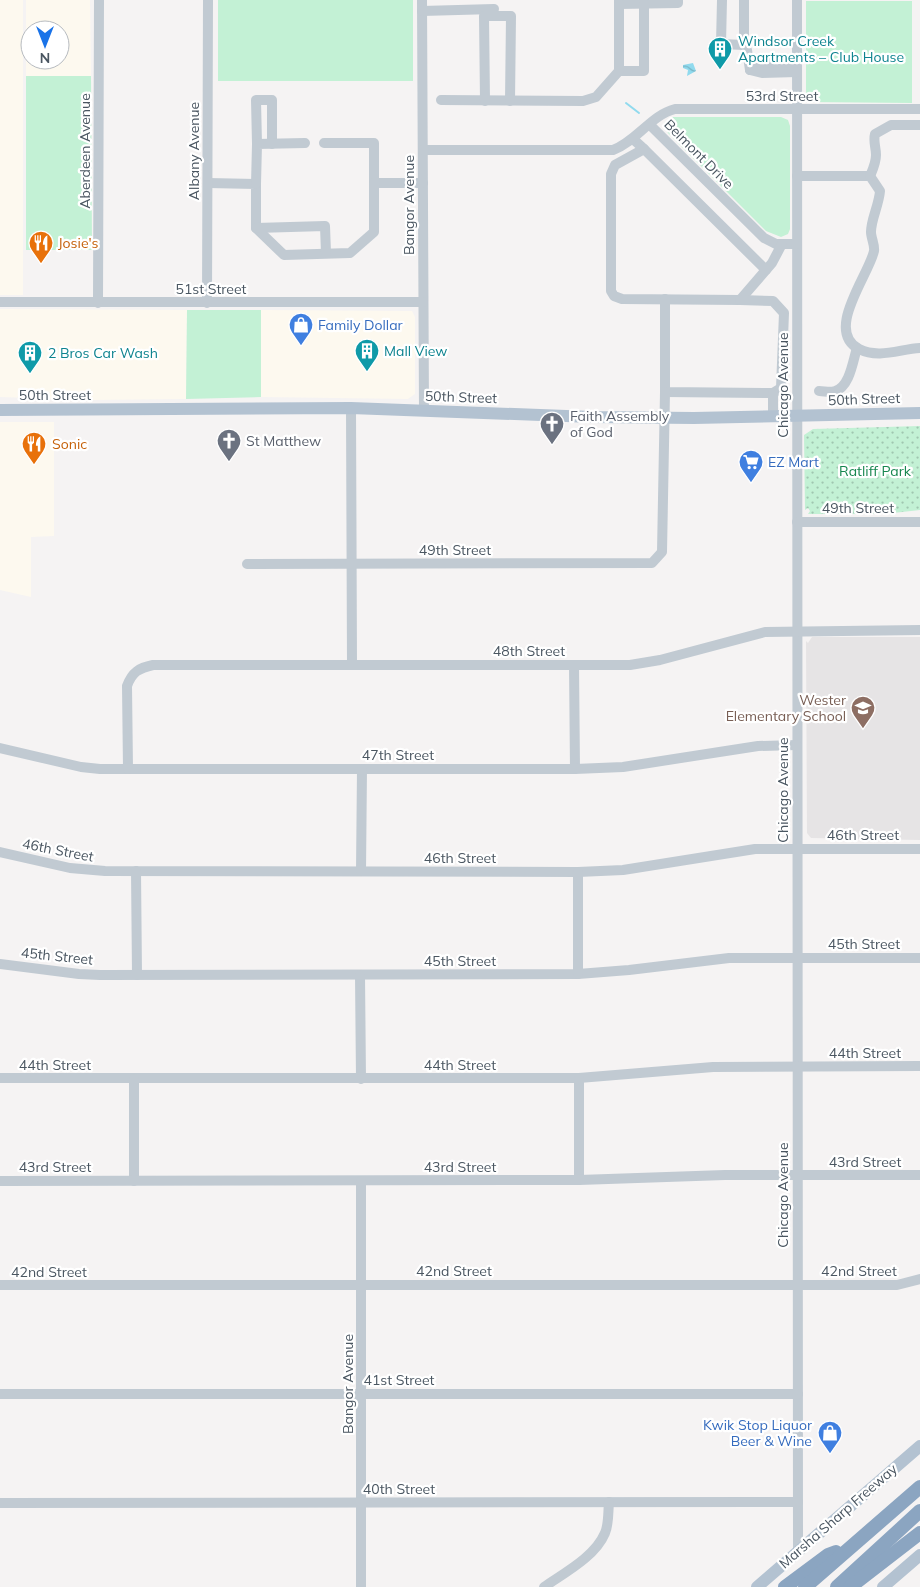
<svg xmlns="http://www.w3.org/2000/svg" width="920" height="1587" viewBox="0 0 920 1587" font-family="Mulish,sans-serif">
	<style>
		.commercial { fill: #fdf9ef; fill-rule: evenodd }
		.education { fill: #e6e4e5 }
		.green { fill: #c3f1d5 }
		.park { fill: url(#park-dots) }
		.water { fill: url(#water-waves) }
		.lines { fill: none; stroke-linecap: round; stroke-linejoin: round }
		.stream { stroke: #90daee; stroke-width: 2 }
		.minor { stroke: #c1cad2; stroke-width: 10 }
		.major { stroke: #b3c2d1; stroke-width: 12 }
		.highway { stroke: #8ba5c1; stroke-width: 14 }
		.labels { text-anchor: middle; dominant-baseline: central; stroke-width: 4.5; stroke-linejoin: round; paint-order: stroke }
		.culture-label { font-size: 14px; fill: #0d838f; stroke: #fff; text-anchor: start }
		.street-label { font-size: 14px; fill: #4a5661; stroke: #fff }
		.food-label { font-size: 14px; fill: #c56008; stroke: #fff; text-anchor: start }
		.shop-label { font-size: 14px; fill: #366cbe; stroke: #fff; text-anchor: start }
		.worship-label { font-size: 14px; fill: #5b616d; stroke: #fff; text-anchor: start }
		.park-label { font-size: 14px; fill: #17864f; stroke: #fff }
		.education-label { font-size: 14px; fill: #785e54; stroke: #fff; text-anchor: end }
	</style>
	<defs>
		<pattern id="park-dots" width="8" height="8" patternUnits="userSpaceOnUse" patternTransform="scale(1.25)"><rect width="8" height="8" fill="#c3f1d5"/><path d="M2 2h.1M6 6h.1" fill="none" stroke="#a0c6b0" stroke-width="1.8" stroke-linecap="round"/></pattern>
		<pattern id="water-waves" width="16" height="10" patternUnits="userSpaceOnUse" patternTransform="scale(1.25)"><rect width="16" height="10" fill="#90daee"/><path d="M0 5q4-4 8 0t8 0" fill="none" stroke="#78b4c4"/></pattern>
	</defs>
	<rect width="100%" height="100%" fill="#f5f3f3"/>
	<!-- commercial -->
	<g class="commercial">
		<rect x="0" y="0" width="23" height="295"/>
		<path d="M 26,0 L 90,0 L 91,76 L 26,76 ZM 30,30 L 60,30 L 60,60 L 30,60 Z"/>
		<polygon points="0,309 187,310 186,399 89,400 0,397"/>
		<polygon points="261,310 412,311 415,317 415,394 408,399 261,397"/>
		<polygon points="0,422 54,422 54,536 31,537 31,597 0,590"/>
	</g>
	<!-- education -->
	<polygon class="education" points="920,637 920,840 811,838 807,833 806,641 808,643 812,637"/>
	<!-- green -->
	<g class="green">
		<rect x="218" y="0" width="195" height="81"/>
		<polygon points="806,1 912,1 912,103 809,102 806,95"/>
		<polygon points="26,76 91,76 92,250 26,250"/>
		<polygon points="673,117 781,117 788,120 790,126 790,229 788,234 781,237 766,231 668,133 664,123"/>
		<polygon points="187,310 261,310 261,397 186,399"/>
	</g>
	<!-- park -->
	<polygon class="park" points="920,426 920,510 893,513 893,514 808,514 810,511 808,508 805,510 804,435 813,429"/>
	<!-- water -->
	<polygon class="water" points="693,63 696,71 687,76 688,70 683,68 683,65"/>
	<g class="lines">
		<!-- stream -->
		<polyline class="stream" points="626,103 639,113"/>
		<!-- minor -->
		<g class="minor">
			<polyline points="422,0 424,410"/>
			<polyline points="619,0 619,4 678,3 678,0"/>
			<polyline points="722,0 721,44 744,45"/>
			<polyline points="744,0 744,45 747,50 750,70"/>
			<polyline points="797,0 798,1550"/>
			<polyline points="619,4 619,71 644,71 644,4"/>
			<polyline points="422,11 494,9"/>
			<polyline points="750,70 759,63 797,63"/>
			<polyline points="750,70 762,73 797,72"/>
			<polyline points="441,100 583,101 596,97 619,71"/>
			<polyline points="485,101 484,16 511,16 510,101"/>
			<polyline points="650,125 764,238 776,244 797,244"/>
			<polyline points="633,139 644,149 615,165 611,174 611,291 614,296 622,299 740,300 772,263 782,244"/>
			<polyline points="324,143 374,143 374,183"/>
			<polyline points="257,144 256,100 272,100 272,144"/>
			<polyline points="644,149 766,270"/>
			<path d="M 423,150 L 613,150 C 637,141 651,115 675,109 L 920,109"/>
			<path d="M 797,176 L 870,176 L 880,191 C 879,205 871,219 871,232 C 871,238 875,245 874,251 C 869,275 824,331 859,349 C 879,359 900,349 920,348"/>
			<path d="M 870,176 C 873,169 876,163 876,155 C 876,147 873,142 875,134 L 891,125 L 920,125"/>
			<polyline points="208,183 256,184 256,228 284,255 350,253 374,232 374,183 423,183"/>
			<polyline points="256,184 257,144 305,143"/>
			<polyline points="256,228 325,226 326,253"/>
			<polyline points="665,299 665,392 773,393 781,388 784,313 773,301 740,300"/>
			<polyline points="0,302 423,302"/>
			<polyline points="98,303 99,0"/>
			<polyline points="207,303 208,0"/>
			<path d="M 819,391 C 824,391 831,393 835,391 C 850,387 853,360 857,348"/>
			<polyline points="773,393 773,416"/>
			<polyline points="351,408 352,665"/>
			<polyline points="797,522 920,522"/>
			<polyline points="247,564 652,563 662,552 665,392"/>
			<polyline points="574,665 575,769"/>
			<polyline points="0,748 81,767 100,769 575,769 623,767 758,746 797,745"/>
			<path d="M 128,769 L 127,686 C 132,672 139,668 153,665 L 630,665 L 660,660 L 765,632 L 920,630"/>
			<polyline points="0,852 70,868 105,871 578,872 623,870 755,849 920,849"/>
			<polyline points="136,871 137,975"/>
			<polyline points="361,871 362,769"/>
			<polyline points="0,964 79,974 100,975 578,974 629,970 729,958 920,958"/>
			<polyline points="578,974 578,872"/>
			<polyline points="360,975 361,1079"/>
			<polyline points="0,1078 579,1078 713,1067 920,1066"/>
			<polyline points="579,1078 579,1180"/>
			<polyline points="134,1079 134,1181"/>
			<polyline points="0,1181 579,1180 725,1175 920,1175"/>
			<polyline points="361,1181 361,1587"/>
			<polyline points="0,1285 897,1285 920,1279"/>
			<polyline points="0,1394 798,1394"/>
			<polyline points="0,1503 798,1502"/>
			<path d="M 544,1587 C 564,1573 595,1557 605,1533 C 609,1524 608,1512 609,1502"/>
		</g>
		<!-- major -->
		<g class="major">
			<polyline points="0,410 351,408 592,417 694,418 920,413"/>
			<polyline points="757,1587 920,1446"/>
			<polyline points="883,1587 920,1555"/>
		</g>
		<!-- highway -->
		<g class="highway">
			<polyline points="785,1587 828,1555 836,1552"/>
			<polyline points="805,1587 920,1487"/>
			<polyline points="837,1587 920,1511"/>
			<polyline points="850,1587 920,1533"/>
		</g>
	</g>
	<!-- icons -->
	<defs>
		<symbol id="building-pin" viewBox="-11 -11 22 30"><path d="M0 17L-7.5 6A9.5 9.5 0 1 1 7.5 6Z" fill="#0f9aa8" stroke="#fff"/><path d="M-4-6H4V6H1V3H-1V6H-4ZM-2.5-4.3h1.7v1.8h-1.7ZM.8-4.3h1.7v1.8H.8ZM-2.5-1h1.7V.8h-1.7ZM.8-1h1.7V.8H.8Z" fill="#fff"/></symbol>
		<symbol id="restaurant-pin" viewBox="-11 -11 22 30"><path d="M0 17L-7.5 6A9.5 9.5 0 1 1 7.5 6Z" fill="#e8710a" stroke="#fff"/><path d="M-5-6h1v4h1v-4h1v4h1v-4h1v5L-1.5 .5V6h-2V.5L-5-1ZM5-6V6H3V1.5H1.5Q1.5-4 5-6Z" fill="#fff"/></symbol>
		<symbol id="shop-pin" viewBox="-11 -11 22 30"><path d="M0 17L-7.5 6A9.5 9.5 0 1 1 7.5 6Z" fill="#3f7fe0" stroke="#fff"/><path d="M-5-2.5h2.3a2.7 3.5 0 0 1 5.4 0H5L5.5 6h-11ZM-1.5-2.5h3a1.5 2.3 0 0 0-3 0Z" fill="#fff"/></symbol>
		<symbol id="church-pin" viewBox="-11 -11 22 30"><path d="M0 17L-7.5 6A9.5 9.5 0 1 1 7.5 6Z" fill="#6b7280" stroke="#fff"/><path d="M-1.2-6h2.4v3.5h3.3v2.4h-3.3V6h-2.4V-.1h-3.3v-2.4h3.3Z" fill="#fff"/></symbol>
		<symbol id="supermarket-pin" viewBox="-11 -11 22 30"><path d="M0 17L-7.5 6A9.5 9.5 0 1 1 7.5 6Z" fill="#3f7fe0" stroke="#fff"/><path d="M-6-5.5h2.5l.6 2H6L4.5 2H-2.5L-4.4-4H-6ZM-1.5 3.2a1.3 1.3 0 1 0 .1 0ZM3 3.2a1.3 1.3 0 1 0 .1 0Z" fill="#fff"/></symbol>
		<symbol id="school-pin" viewBox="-11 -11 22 30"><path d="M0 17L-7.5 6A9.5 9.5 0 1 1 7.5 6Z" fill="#8d6e63" stroke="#fff"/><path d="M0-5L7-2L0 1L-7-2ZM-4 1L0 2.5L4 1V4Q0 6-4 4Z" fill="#fff"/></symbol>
	</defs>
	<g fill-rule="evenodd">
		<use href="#building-pin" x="706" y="35" width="28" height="38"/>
		<use href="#restaurant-pin" x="27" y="229" width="28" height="38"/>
		<use href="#shop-pin" x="287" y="311" width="28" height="38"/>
		<use href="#building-pin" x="353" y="337" width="28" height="38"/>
		<use href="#building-pin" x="16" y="339" width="28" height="38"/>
		<use href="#church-pin" x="538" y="410" width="28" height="38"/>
		<use href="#church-pin" x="215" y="427" width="28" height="38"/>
		<use href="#restaurant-pin" x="20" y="430" width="28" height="38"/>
		<use href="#supermarket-pin" x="737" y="448" width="28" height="38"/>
		<use href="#school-pin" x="849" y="694" width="28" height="38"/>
		<use href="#shop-pin" x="816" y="1419" width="28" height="38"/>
	</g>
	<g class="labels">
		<!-- culture labels -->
		<g class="culture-label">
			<text x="738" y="41">Windsor Creek<tspan x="738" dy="16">Apartments – Club House</tspan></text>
			<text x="384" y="351">Mall View</text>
			<text x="48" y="353">2 Bros Car Wash</text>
		</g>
		<!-- street labels -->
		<g class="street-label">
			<text x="782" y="96">53rd Street</text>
			<text transform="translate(85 151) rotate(-90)">Aberdeen Avenue</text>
			<text transform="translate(194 151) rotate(-90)">Albany Avenue</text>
			<text transform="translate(699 154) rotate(45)">Belmont Drive</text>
			<text transform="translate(409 205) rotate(-90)">Bangor Avenue</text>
			<text x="211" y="289">51st Street</text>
			<text transform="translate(783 385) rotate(-90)">Chicago Avenue</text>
			<text x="55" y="395">50th Street</text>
			<text transform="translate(461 397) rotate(2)">50th Street</text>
			<text transform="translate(864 399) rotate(-2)">50th Street</text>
			<text x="858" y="508">49th Street</text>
			<text x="455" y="550">49th Street</text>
			<text x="529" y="651">48th Street</text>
			<text x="398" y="755">47th Street</text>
			<text transform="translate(783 790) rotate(-90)">Chicago Avenue</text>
			<text x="863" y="835">46th Street</text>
			<text transform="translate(58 850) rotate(11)">46th Street</text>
			<text x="460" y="858">46th Street</text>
			<text x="864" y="944">45th Street</text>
			<text transform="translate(57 956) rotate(6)">45th Street</text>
			<text x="460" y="961">45th Street</text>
			<text x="865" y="1053">44th Street</text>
			<text x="55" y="1065">44th Street</text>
			<text x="460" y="1065">44th Street</text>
			<text x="865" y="1162">43rd Street</text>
			<text x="55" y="1167">43rd Street</text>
			<text x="460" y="1167">43rd Street</text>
			<text transform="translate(783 1195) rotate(-90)">Chicago Avenue</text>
			<text x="454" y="1271">42nd Street</text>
			<text x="859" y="1271">42nd Street</text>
			<text x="49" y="1272">42nd Street</text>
			<text x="399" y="1380">41st Street</text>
			<text transform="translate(348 1384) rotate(-90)">Bangor Avenue</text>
			<text x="399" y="1489">40th Street</text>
			<text transform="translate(838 1516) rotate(-41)">Marsha Sharp Freeway</text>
		</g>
		<!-- food labels -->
		<g class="food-label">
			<text x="58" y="243">Josie's</text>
			<text x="52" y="444">Sonic</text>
		</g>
		<!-- shop labels -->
		<g class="shop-label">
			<text x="318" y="325">Family Dollar</text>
			<text x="768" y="462">EZ Mart</text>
			<text x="812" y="1425" text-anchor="end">Kwik Stop Liquor<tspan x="812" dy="16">Beer &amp; Wine</tspan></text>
		</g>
		<!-- worship labels -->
		<g class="worship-label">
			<text x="570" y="416">Faith Assembly<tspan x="570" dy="16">of God</tspan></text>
			<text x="246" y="441">St Matthew</text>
		</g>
		<!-- park labels -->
		<g class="park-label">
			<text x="875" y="471">Ratliff Park</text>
		</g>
		<!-- education labels -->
		<g class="education-label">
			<text x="846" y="700">Wester<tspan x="846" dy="16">Elementary School</tspan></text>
		</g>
	</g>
	<!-- north arrow -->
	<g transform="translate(45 45) rotate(180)"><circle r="24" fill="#ffffff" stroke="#b7bbc0"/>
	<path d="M0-4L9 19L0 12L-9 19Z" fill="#1a73e8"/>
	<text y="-8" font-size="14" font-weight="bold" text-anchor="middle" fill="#4a5661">N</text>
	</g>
</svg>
